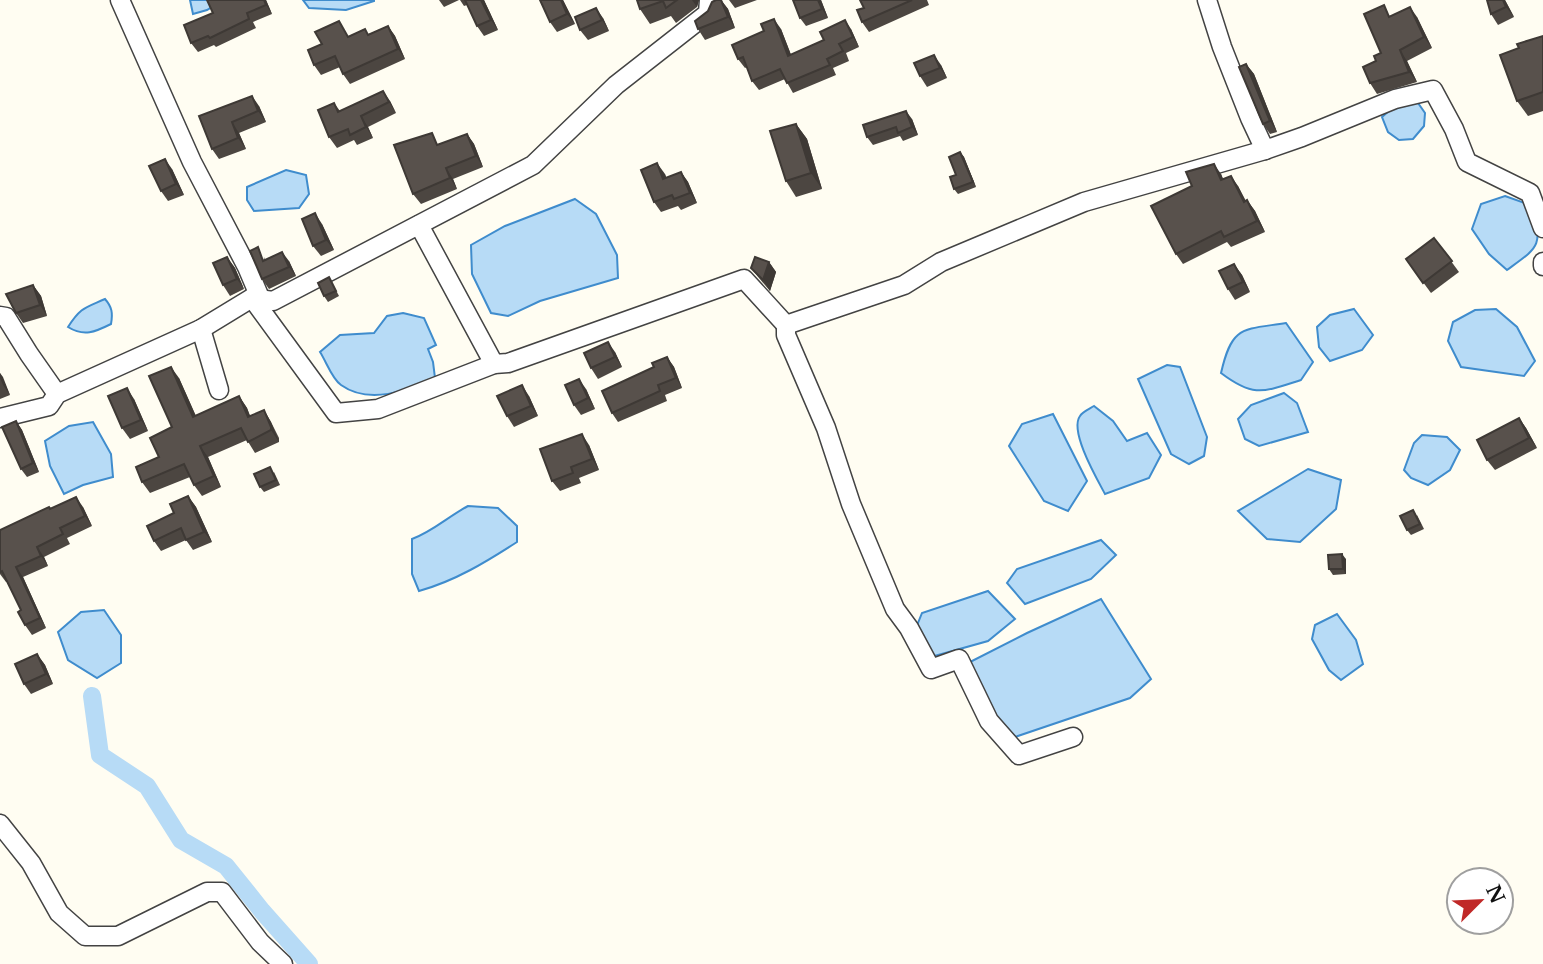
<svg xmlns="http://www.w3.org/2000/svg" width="1543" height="964" viewBox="0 0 1543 964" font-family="'Libre Baskerville',serif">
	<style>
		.water { fill: #b7dbf6; stroke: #3f8ccd; stroke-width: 2 }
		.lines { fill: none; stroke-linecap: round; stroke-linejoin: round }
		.canal { stroke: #b7dbf6; stroke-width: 18 }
		.minor-casing { stroke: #434343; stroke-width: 21 }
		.minor { stroke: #fff; stroke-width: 18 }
		.wall { fill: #4c4641 }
		.shaded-wall { fill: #3e3935 }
		.building { fill: #58514c; stroke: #3e3935; stroke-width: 2 }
	</style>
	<rect width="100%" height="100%" fill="#fffdf2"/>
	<!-- water -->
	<g class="water">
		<polygon points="190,0 223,0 207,10 193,14"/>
		<polygon points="303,0 374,0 374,1 346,10 309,8"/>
		<polygon points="1404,103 1418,103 1425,113 1424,126 1413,139 1399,140 1388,132 1382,117 1390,110"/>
		<polygon points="286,170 306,175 309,194 299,208 254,211 247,200 247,187"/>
		<path d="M 1505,196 L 1533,206 C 1542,247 1540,246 1507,270 L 1489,254 L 1472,229 L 1481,204 Z"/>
		<polygon points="575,199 596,214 617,255 618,278 540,301 508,316 491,313 472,274 471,245 505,226"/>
		<path d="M 105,299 C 112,307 113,313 111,324 C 95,332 84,337 68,327 C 81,307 85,308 105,299 Z"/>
		<polygon points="1354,309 1373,335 1362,350 1330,361 1319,347 1317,327 1330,315"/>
		<polygon points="1496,309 1517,327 1535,361 1524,376 1461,367 1448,341 1453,322 1475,310"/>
		<path d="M 403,313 L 424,318 L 436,345 L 428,349 L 433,362 L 435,378 C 407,391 369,405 341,385 C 332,379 326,361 320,352 L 340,335 L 374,333 L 387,316 Z"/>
		<path d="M 1286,323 L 1313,362 L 1301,380 C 1263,392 1254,398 1221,373 C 1232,325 1242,330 1286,323 Z"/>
		<polygon points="1167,365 1180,367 1207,437 1204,456 1189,464 1171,454 1138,379"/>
		<polygon points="1284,393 1297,403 1308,432 1259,446 1245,439 1238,419 1251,405"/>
		<path d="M 1094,406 L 1113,421 L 1127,441 L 1147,433 L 1161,455 L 1149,478 L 1105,494 C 1097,479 1069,431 1080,416 C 1082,412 1089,409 1094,406 Z"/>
		<polygon points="1053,414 1087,481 1068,511 1044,501 1009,446 1022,424"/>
		<polygon points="93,422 111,454 113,477 83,485 64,494 50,466 45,441 69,426"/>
		<polygon points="1422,435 1447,437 1460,450 1450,470 1428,485 1411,478 1404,470 1414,443"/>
		<polygon points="1308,469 1341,480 1336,509 1300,542 1267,539 1238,511"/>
		<path d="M 468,506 L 498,508 L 517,526 L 517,542 C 486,562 455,581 419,591 L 412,574 L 412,539 C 432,532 449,516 468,506 Z"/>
		<polygon points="1101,540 1116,555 1091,579 1025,604 1007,583 1017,569"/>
		<polygon points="988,591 1015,619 988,641 931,657 916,628 922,613"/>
		<polygon points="1101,599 1151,679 1130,698 1015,737 993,713 970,662 1027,633"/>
		<polygon points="104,610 121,635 121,663 97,678 68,660 58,632 81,612"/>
		<polygon points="1337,614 1356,640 1363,664 1341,680 1329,670 1312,639 1315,625"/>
	</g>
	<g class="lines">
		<!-- canal -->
		<polyline class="canal" points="92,696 100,755 147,786 181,840 226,866 262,911 309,964"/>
		<defs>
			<g id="minor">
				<polyline points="120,0 192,162 247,267 261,300"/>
				<polyline points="1207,0 1222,47 1250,118 1265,150 1302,137 1395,99 1433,90 1454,129 1467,162 1530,193 1543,228"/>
				<polyline points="419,225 494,364"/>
				<polyline points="1543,262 1543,266"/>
				<polyline points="252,298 336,413 378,409 494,364 508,363 744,279 786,325"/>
				<polyline points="0,316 6,317 29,354 57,394"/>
				<polyline points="201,329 219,390"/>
				<polyline points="0,418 49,406 57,394 201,329 252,298 273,301 533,165 616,85 708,13 709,0"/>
				<polyline points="1073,737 1019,755 989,721 959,659 931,669 909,628 895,609 851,504 826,428 786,335 786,325 904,285 941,262 1084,202 1265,150"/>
				<polyline points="0,824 31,863 59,913 85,936 118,936 207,892 222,892 260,942 283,964"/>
			</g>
		</defs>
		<!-- minor casing -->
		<use href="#minor" class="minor-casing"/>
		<!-- minor -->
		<use href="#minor" class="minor"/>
	</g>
	<!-- wall -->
	<g class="wall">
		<polygon points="207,0 266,0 272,14 253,22 256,28 216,47 214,45 198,52 191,43 213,13"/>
		<polygon points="439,0 459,0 444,7"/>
		<polygon points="460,0 484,0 498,30 484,36 477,26 467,5 464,6"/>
		<polygon points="563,0 575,24 557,32 550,22"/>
		<polygon points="637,0 699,0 697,7 676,23 671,16 650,24 640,9"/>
		<polygon points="721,0 728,9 735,28 705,40 698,29"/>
		<polygon points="729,0 757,0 735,8"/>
		<polygon points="793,0 821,0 828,18 806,26 800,18"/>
		<polygon points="860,0 927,0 929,5 869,32 862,22 864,8"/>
		<polygon points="1505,0 1514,17 1498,25 1491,14"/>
		<polygon points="1391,15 1417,17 1432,48 1407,61 1417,82 1377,94 1370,83 1381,53"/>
		<polygon points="603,18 609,31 588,40 580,30"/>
		<polygon points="388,26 395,36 405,59 350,84 343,74 340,67 321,75 314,65 349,36 369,34"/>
		<polygon points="781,29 791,55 851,29 859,47 846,53 849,61 833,68 836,75 793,93 785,79 759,90 752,81 747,67 745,68 738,59"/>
		<polygon points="1543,36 1543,111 1528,116 1517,101 1519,48"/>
		<polygon points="1246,64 1254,74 1277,132 1270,134 1263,124"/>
		<polygon points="941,65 947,78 927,87 920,76"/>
		<polygon points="390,101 396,113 368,127 373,138 357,145 354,140 337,148 329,137 334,103 340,111"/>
		<polygon points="259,106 266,122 239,133 246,149 219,159 212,149 199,116"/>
		<polygon points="912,119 918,135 903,141 900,136 873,145 867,137"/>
		<polygon points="796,124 807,139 822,189 796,197 786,181"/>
		<polygon points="467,134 474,144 483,167 453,179 457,189 421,204 413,194 440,144"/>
		<polygon points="960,152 964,157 976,187 958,194 954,189"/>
		<polygon points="172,169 184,195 168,201 161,191"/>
		<polygon points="681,172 688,182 697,203 681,210 678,206 661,212 654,202 665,174 666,178"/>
		<polygon points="1221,174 1223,179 1238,186 1246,201 1247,200 1255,211 1265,232 1231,247 1227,242 1183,264 1176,254"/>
		<polygon points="322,224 334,250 321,256 313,246"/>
		<polygon points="1434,238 1459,272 1431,293 1406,259"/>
		<polygon points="227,257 235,268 244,289 230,296 223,285"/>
		<polygon points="264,257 265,260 289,261 296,276 269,289 262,279"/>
		<polygon points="769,262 776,272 770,291 759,278 751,268"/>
		<polygon points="1234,264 1242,275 1250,292 1235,300 1228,289"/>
		<polygon points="329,277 339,296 328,302 324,296"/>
		<polygon points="33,285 41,296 47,316 23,323 16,313"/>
		<polygon points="615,352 622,367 598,379 591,368"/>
		<polygon points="667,357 674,367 682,388 665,395 667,401 618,422 612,413 654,367"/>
		<polygon points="0,373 10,395 0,399"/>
		<polygon points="179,378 196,416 239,396 247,408 250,416 264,410 271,422 279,438 279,442 255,453 247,440 208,457 221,487 202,496 194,485 190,477 150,493 142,482 159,457 172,427"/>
		<polygon points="586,389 595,409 581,415 574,405"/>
		<polygon points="529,396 538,416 514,427 507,416"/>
		<polygon points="134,399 148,431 130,439 122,428"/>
		<polygon points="1519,418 1526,428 1537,448 1495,470 1487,460"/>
		<polygon points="16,421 22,430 39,472 27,477 21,469"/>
		<polygon points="589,445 599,470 579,478 581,483 560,491 552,481"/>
		<polygon points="274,472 280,485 264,492 260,487"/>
		<polygon points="188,496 196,507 212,542 193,550 186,540 161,551 154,541 174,513"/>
		<polygon points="83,507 92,526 67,538 70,544 44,557 48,566 23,577 46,628 32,635 25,625 21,610 7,582 6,582 0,574 0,530"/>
		<polygon points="1417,515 1424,529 1411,535 1407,530"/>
		<polygon points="1346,559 1346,574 1333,575 1329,569"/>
		<polygon points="37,654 45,665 53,684 31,694 24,684"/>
	</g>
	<!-- shaded-wall -->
	<g class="shaded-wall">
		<polygon points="264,0 266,0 272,14 266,5"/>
		<polygon points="481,0 484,0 498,30 491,20"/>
		<polygon points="561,0 563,0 575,24 567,14"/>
		<polygon points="692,0 699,0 697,7"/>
		<polygon points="721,0 728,9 735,28 728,17"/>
		<polygon points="818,0 821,0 828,18 822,9"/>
		<polygon points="1503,0 1505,0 1514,17 1506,7"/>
		<polygon points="1410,7 1417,17 1432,48 1424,37"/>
		<polygon points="596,8 603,18 609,31 602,20"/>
		<polygon points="774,19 781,29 795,65 788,56"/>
		<polygon points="845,20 851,29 859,47 853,37"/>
		<polygon points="388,26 395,36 405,59 398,49"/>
		<polygon points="1400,50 1407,61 1417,82 1409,72"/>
		<polygon points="934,55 941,65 947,78 940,68"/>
		<polygon points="1246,64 1254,74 1277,132 1270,121"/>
		<polygon points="383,91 390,101 396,113 389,102"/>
		<polygon points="252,96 259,106 266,122 258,111"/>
		<polygon points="906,111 912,119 918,135 912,127"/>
		<polygon points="361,116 368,127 373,138 366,127"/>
		<polygon points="232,122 239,133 246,149 238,138"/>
		<polygon points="796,124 807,139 822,189 811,173"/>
		<polygon points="467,134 474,144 483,167 476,156"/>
		<polygon points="960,152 964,157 976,187 973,182"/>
		<polygon points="165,159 172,169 184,195 176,184"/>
		<polygon points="657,163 665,174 671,190 663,179"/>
		<polygon points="1214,164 1221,174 1228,191 1221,180"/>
		<polygon points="446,168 453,179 457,189 450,178"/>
		<polygon points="681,172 688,182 697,203 690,193"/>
		<polygon points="1231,176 1238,186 1251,213 1244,202"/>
		<polygon points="1247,200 1255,211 1265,232 1257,221"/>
		<polygon points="315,213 322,224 334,250 326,240"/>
		<polygon points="282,252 289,261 296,276 289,267"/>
		<polygon points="227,257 235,268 244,289 237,279"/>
		<polygon points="769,262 776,272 770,291 763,280"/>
		<polygon points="1234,264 1242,275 1250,292 1243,282"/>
		<polygon points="33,285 41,296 47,316 40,305"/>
		<polygon points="608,342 615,352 622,367 615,357"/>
		<polygon points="667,357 674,367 682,388 676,378"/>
		<polygon points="171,367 179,378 201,428 193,417"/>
		<polygon points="0,373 3,377 10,395 3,385 0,378"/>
		<polygon points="579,379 586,389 595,409 588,398"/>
		<polygon points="522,385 529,396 538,416 531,406"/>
		<polygon points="127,388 134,399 148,431 141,420"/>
		<polygon points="239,396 247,408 255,429 248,417"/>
		<polygon points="264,410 271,422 279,442 271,430"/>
		<polygon points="1519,418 1526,428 1537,448 1529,438"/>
		<polygon points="16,421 22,430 39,472 33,463"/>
		<polygon points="582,434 589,445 599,470 592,459"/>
		<polygon points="200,446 208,457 221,487 214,476"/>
		<polygon points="188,496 196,507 212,542 204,532"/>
		<polygon points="76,497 83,507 92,526 85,516"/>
		<polygon points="37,547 44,557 48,566 41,556"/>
		<polygon points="1342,554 1346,559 1346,574 1343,569"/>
		<polygon points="16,567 23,577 46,628 40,618"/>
		<polygon points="37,654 45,665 53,684 46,674"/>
	</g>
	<!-- building -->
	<g class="building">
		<polygon points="207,0 264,0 266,5 247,13 249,19 210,38 208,36 191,43 184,25 213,13"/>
		<polygon points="465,0 481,0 491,20 477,26"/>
		<polygon points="540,0 561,0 567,14 550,22"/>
		<polygon points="637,0 677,0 666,8 663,1 640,9"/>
		<polygon points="716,0 721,0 728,17 698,29 695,21 708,11 712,2"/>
		<polygon points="793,0 818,0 822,9 800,18"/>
		<polygon points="860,0 912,0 862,22 857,10 864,8"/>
		<polygon points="1487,0 1503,0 1506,7 1491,14"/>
		<polygon points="1384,5 1389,17 1410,7 1424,37 1400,50 1409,72 1370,83 1363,67 1376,61 1374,56 1381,53 1364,14"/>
		<polygon points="596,8 602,20 580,30 575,17"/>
		<polygon points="774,19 788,56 824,40 820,32 845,20 853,37 839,44 843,51 827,59 830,65 787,83 780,69 752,81 743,57 738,59 732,45 764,31 761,24"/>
		<polygon points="339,21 348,37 365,29 368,35 388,26 398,49 343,74 335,56 314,65 308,50 322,44 315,32"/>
		<polygon points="1543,36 1543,92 1517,101 1500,55 1519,48 1517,44"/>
		<polygon points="934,55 940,68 920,76 914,63"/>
		<polygon points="1246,64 1270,121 1263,124 1239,67"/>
		<polygon points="383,91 389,102 361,116 366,127 350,135 348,129 329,137 318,110 334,103 338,112"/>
		<polygon points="252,96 258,111 232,122 238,138 212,149 199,116"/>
		<polygon points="906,111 912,127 898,133 896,127 867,137 863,125"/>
		<polygon points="796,124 811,173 786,181 770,131"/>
		<polygon points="432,133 437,145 467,134 476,156 446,168 450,178 413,194 394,145"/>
		<polygon points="960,152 973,182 954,189 950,177 956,175 949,157"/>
		<polygon points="165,159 176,184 161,191 149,166"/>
		<polygon points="657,163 663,179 681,172 690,193 674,199 672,195 654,202 641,170"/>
		<polygon points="1214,164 1221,180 1231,176 1244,202 1247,200 1257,221 1224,237 1221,231 1176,254 1151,206 1192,186 1186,172"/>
		<polygon points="315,213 326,240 313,246 302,219"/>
		<polygon points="1434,238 1452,261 1423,283 1406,259"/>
		<polygon points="258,247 263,261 282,252 289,267 262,279 250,251"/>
		<polygon points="227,257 237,279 223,285 213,263"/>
		<polygon points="755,257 769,262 763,280 751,268"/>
		<polygon points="1234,264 1243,282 1228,289 1219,271"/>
		<polygon points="329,277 336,291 324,296 318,283"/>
		<polygon points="33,285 40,305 16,313 6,294"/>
		<polygon points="608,342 615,357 591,368 584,353"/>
		<polygon points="667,357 676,378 658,385 660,391 612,413 602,391 654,367 652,363"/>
		<polygon points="171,367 193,417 239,396 248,417 264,410 271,427 271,430 248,442 241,428 200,446 214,476 194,485 184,464 142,482 136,467 159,457 150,438 172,427 149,376"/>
		<polygon points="579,379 588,398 574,405 565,385"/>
		<polygon points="522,385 531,406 507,416 497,396"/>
		<polygon points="127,388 141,420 122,428 108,396"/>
		<polygon points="1519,418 1529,438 1487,460 1477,440"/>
		<polygon points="16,421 33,463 21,469 2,427"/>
		<polygon points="582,434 592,459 571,467 573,473 552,481 540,449"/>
		<polygon points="270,467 276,480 260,487 254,474"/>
		<polygon points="188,496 204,532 186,540 181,528 154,541 147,526 174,513 170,504"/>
		<polygon points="76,497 85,516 60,528 63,534 37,547 41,556 16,567 40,618 25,625 18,612 21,610 2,571 0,572 0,530 49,507 50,509"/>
		<polygon points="1413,510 1420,524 1407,530 1400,516"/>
		<polygon points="1342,554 1343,569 1329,569 1328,555"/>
		<polygon points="37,654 46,674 24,684 15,664"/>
	</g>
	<!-- north arrow -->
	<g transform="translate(1480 901) rotate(66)"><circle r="33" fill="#ffffff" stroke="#9f9f9f" stroke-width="2"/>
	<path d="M0-5L12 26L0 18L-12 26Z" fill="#c02928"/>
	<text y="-10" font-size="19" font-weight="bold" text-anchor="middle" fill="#101010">N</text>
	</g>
</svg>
